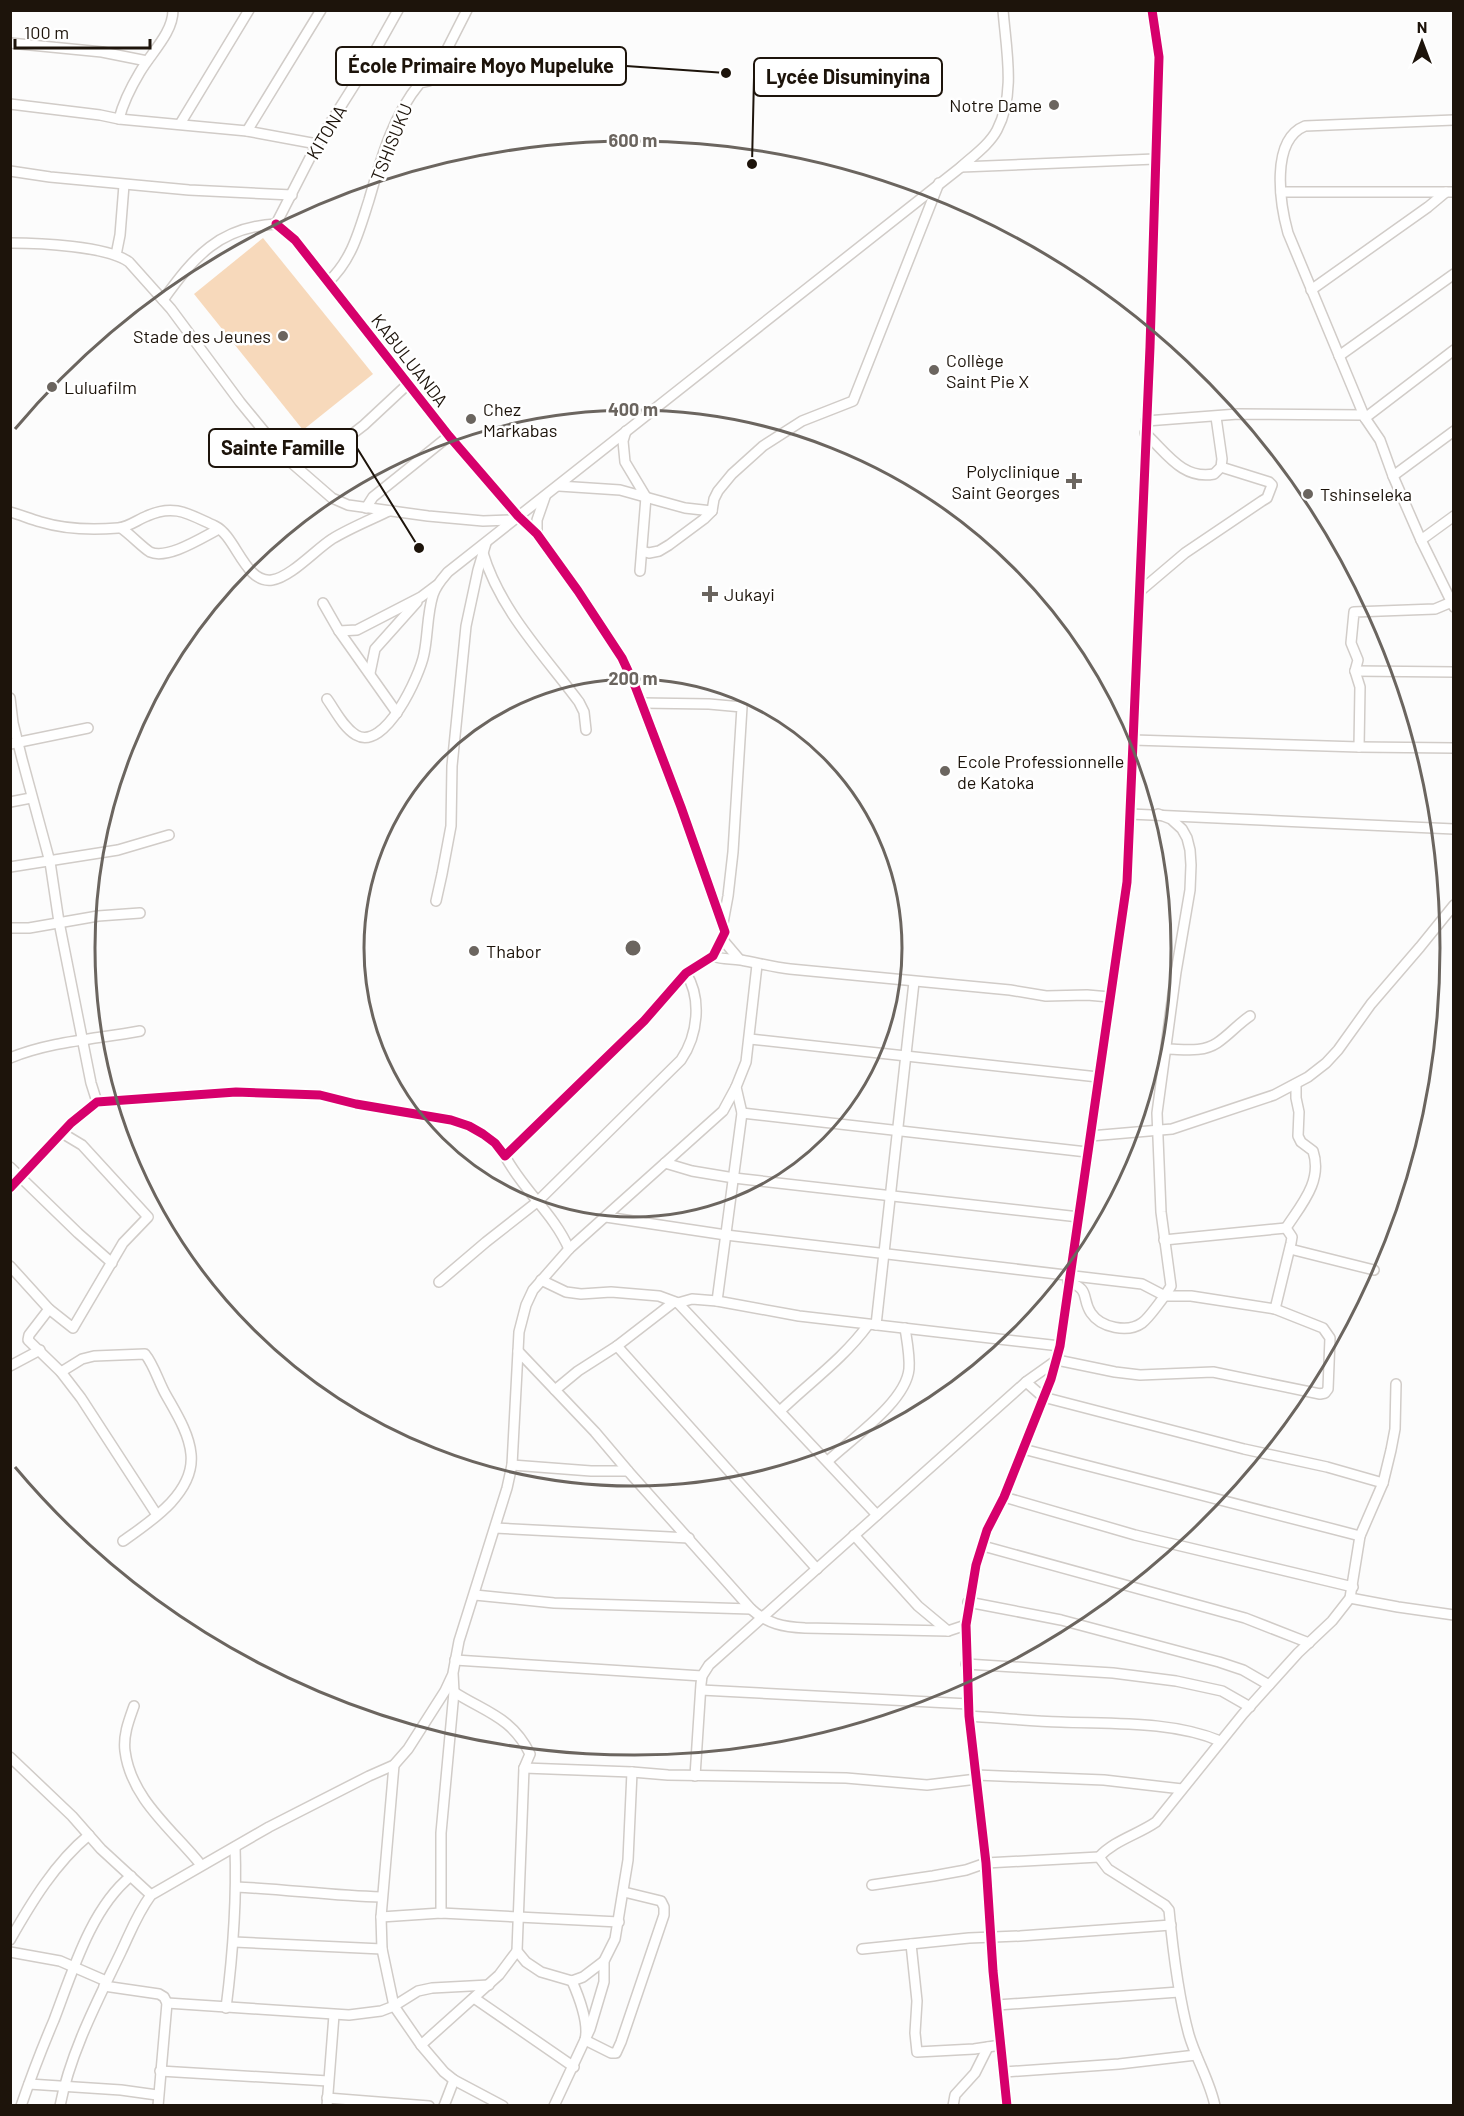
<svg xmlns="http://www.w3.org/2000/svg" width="1464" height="2116" viewBox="0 0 1464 2116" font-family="Barlow,sans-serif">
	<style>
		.green { fill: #f7d9bb }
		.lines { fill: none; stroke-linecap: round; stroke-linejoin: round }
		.minor-casing { stroke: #d1ccc8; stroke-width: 12 }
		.minor { stroke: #fff; stroke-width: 9 }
		.cycleway-casing { stroke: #fff; stroke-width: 13 }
		.cycleway { stroke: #d6006c; stroke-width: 9 }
		.ring { fill: none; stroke: #6b655f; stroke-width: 3 }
		.poi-dot { fill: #6b655f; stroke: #fff; stroke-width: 2 }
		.labels { text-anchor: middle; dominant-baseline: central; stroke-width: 5; stroke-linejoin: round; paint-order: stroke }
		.poi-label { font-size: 18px; fill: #1d140b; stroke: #fff; text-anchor: start }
		.street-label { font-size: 18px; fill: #1d140b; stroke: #fff }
		.centre { fill: #6b655f; stroke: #fff; stroke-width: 3 }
		.ring-label { font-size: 18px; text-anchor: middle; font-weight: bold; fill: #6b655f; stroke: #fff; stroke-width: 5; stroke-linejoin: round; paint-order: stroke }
		.leader { fill: none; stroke: #1d140b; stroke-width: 2 }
		.callout-dot { fill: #1d140b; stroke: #fff; stroke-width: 2 }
		.callout { fill: #fff; stroke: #1d140b; stroke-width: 2 }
		.callout-label { font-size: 20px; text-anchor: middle; font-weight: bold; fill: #1d140b }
	</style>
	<rect width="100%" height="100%" fill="#fcfcfc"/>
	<!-- green -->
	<polygon class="green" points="263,238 373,374 303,430 194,294"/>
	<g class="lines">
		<defs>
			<g id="minor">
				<polyline points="10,43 102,52 147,61"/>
				<polyline points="370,60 420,83"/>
				<polyline points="10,104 100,115 119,119 247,131 317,144"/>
				<path d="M 119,119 C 123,103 131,87 140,72 C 151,53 173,33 173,10"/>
				<path d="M 1454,120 L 1305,126 C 1270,140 1280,204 1288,233 L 1365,418 L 1380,440 L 1393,476 L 1421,540 L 1454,607"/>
				<polyline points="180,124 249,10"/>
				<polyline points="247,131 321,10"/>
				<polyline points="961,167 1155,159"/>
				<polyline points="10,171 50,177 189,190 292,195"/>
				<polyline points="1281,192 1454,192"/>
				<polyline points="276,224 317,144 370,60 398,10"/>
				<path d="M 10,243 C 39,243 107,246 129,262 L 171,309 L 240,402 L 286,458 L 332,498 L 348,505 L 428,516 L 483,521 L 513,520"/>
				<polyline points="116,255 120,235 124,185"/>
				<path d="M 328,282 C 352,260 359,231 369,200 C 381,159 392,117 420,83 L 429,81 L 435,73 L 467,10"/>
				<polyline points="1311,290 1428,207 1446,192"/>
				<path d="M 163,300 C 194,257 219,227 276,224"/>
				<polyline points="1339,356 1454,274"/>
				<polyline points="1365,418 1454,350"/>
				<polyline points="1146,421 1238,414 1364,415"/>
				<polyline points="626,431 623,441 625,462 646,497 640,571"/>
				<path d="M 1145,433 C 1166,452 1182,480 1214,474 L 1221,467 L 1222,459 L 1216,417"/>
				<polyline points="281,451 317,453 329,452 364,425 408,384"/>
				<polyline points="1393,476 1454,431"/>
				<polyline points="559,486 620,490 685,508 712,511"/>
				<polyline points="366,508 373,497 449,436"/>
				<path d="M 10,512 C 21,515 30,519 41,522 C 64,529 94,530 118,528 C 129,527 137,520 147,516 C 175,503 190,515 215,526 C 236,536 245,584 272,580 C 291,577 315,550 332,539 C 350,528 370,520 389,511"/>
				<path d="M 121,528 C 130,534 142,547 150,552 C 168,560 203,537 219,529"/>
				<polyline points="537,534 537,520 545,497"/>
				<polyline points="1421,540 1454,516"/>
				<polyline points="642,551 649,553 659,551 669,545 704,519 712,511 714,499 718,491 732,474 763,446 802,421 853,401 939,183"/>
				<path d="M 483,553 C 500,610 544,655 579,702 L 584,712 L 586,730"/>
				<polyline points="1139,592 1185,553 1262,501 1267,498 1272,485 1269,482 1221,467"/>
				<polyline points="323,603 339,631 397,713"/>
				<polyline points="339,631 357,630 421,597 437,585"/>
				<polyline points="1355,671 1454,672"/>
				<polyline points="370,673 375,649 417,602"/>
				<polyline points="10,698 13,723 22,759 50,862 59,922 91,1083 97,1102"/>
				<path d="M 327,699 C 335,710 343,727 356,735 C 385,752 420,675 424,654 C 428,635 427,614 433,595 C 436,585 442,579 448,572 L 961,167 C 973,156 989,145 997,130 C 1016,94 1006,49 1003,10"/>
				<polyline points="642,703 709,704 742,707 733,852 728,896 723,923"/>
				<polyline points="1133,740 1359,747 1454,748"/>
				<polyline points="10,744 88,728"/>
				<polyline points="1359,747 1360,687 1355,671 1358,660 1351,643 1354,612 1435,609 1454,601"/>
				<polyline points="10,802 31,798"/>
				<polyline points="1130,814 1454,829"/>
				<polyline points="10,867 118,850 169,835"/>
				<polyline points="436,901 442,874 451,826 452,766 466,626 478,570 486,543"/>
				<polyline points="10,928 29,928 98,916 140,913"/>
				<polyline points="722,939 739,959"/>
				<path d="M 713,956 C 723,960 731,958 741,960 C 758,963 773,967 790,969 L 1010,990 L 1046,996 L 1087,995 L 1110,997"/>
				<polyline points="750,1039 1098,1077"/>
				<path d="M 1166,1049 C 1183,1049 1202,1053 1217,1043 C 1229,1035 1238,1024 1250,1016"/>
				<path d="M 10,1058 C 51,1041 97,1039 140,1031"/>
				<polyline points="742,1113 1087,1152"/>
				<polyline points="1090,1136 1172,1129 1274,1095 1308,1077 1326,1063 1338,1050 1371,1004 1420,947 1454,905"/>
				<path d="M 505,1156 C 523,1190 554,1214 569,1249"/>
				<polyline points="665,1163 692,1171 734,1178 1079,1217"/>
				<polyline points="10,1167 78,1233 112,1263"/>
				<polyline points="10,1188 71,1123 97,1102 236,1092 320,1095 356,1104 451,1120 469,1126 483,1134 495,1143 505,1156 644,1021 686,973 713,956 725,932 681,807 635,686 622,658 578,591 537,534 518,516 449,436 295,240 276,224"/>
				<polyline points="606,1217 726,1235 1142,1284 1165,1296 1191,1296 1275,1309 1323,1328 1330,1338 1328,1389 1325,1393 1320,1394 1213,1372 1140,1375 1115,1372 1057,1360 1026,1382 709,1665 702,1676 701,1684 695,1776"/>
				<polyline points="1164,1240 1286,1228"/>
				<polyline points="1290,1249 1374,1270"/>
				<polyline points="10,1266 49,1309 73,1328 123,1243 148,1217 82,1145 62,1133"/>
				<polyline points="541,1280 566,1292 581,1294 611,1292 659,1296 678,1303 692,1299 717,1301 799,1316 1060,1346"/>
				<path d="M 439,1282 L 486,1242 L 537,1202 L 681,1060 C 698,1035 702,999 686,973"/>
				<path d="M 1068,1282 C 1091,1289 1081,1298 1091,1313 C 1101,1328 1128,1333 1142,1323 C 1149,1318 1167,1293 1171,1286 L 1161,1212 L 1157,1113 L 1176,972 L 1190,890 L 1191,865 L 1190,850 L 1187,838 L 1182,829 L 1171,819 L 1158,814"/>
				<polyline points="717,1301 742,1113 736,1087 746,1062 757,965"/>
				<polyline points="678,1303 877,1515"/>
				<polyline points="49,1309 29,1335 28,1340 61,1372 81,1398 157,1515"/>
				<path d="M 1275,1309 L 1291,1243 L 1292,1237 L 1286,1228 C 1301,1205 1323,1181 1313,1151 L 1301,1142 L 1298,1136 L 1299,1112 L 1296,1098 L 1296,1084"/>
				<polyline points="876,1325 914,982"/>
				<polyline points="617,1346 817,1569"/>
				<path d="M 518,1351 L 595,1432 L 628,1471 L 751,1609 C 767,1624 784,1627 805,1628 L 948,1631 L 966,1625"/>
				<polyline points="10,1366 40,1350"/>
				<path d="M 61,1372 L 82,1359 L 94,1356 L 145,1354 C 154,1365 159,1383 166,1395 C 176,1413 189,1433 191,1454 C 195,1493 150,1522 123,1541"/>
				<polyline points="1026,1382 1043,1397 1244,1449 1327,1467 1383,1483"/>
				<polyline points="555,1390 578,1371 617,1346 674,1302"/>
				<path d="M 780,1411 C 810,1382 843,1359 868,1325"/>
				<polyline points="1023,1449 1360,1536"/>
				<path d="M 828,1461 C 851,1439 906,1402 909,1369 C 910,1356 907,1341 905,1328"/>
				<polyline points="512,1465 591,1471 628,1471"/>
				<polyline points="1004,1497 1135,1535 1353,1587"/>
				<polyline points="495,1528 689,1538"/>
				<polyline points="854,1535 918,1606 948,1631"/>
				<polyline points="983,1546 1245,1618 1309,1643"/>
				<polyline points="475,1595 554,1603 751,1609"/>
				<polyline points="1350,1598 1398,1607 1454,1615"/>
				<polyline points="968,1602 1061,1620 1219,1662 1243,1670 1269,1685"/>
				<polyline points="455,1660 702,1676"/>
				<polyline points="966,1664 1113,1673 1176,1681 1222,1691 1250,1707"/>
				<polyline points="701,1690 969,1704"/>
				<path d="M 454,1692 C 485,1712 512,1717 530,1754 L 524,1768 L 517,1951 L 526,1962 L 541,1972 L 572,1981 L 583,1977 L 604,1961"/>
				<path d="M 134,1706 C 129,1720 123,1735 125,1751 C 131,1799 173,1830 201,1865"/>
				<path d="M 969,1716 C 1000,1718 1031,1721 1061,1722 C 1112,1724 1173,1721 1220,1741"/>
				<polyline points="10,1757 72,1816 101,1849 151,1895"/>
				<polyline points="394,1765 381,1917 382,1949 394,2006 421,2045 444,2072 454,2080 503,2106"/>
				<polyline points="524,1768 632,1772 668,1775 846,1778 927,1785 977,1779"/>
				<polyline points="976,1775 1104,1780 1182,1789"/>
				<polyline points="872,1885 933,1876 966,1870 986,1863 1099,1857"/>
				<path d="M 236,1887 C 285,1889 333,1896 381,1897"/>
				<polyline points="441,1913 441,1833 454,1692 453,1673 459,1641 507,1488 512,1465 519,1332 526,1305 533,1290 569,1249 723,1111 736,1087"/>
				<polyline points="381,1917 441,1913 619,1922"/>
				<path d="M 10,1940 C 31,1903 55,1863 89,1835"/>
				<polyline points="234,1942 382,1949"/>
				<polyline points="911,1944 917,2001 915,2033 917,2052 974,2049 1001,2045"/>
				<polyline points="862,1949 969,1938 1020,1936 1171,1925"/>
				<polyline points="10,1952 60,1961 106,1981"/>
				<path d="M 572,1981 C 579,1997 589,2024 585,2040 L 611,2053 L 616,2053 L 621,2042 L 664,1915 L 664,1907 L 661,1901 L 624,1892"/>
				<polyline points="104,1986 159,1994 164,1997 167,2003 158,2106"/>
				<polyline points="474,1998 574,2067"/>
				<polyline points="167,2003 349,2015 381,2011 394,2006 418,1991 432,1988 489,1985"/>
				<polyline points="997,2005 1179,1992"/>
				<path d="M 226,2008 C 233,1953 237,1902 235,1847"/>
				<polyline points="421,2045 499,1975 517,1951"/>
				<polyline points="160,2071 328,2081"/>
				<polyline points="1004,2072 1119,2064 1196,2055"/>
				<polyline points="29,2084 121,2090 157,2095"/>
				<polyline points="327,2098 429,2106"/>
				<path d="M 21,2106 C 31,2077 42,2048 54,2020 C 72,1973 91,1908 131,1876"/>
				<path d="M 60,2106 C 70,2053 98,2000 121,1952 C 131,1931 137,1914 151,1895 L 269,1827 L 369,1776 L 394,1765 L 408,1749 L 445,1691 L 452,1676"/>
				<polyline points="327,2106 334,2015"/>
				<polyline points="444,2106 454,2080"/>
				<polyline points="554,2106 590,2029 604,1982 604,1961 615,1939 628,1860 632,1772"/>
				<polyline points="953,2106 955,2095 975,2073 988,2047"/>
				<polyline points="1007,2106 993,1971 986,1863 969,1716 966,1625 976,1565 987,1530 1004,1497 1051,1379 1060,1346 1127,882 1150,347 1159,57 1152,10"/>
				<path d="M 1215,2106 C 1210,2081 1196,2059 1189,2035 C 1178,1995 1173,1952 1169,1910 L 1165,1905 L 1108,1869 L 1099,1857 C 1115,1840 1137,1835 1156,1822 L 1243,1714 L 1298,1653 L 1332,1621 L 1350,1598 L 1360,1536 L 1383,1483 L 1391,1450 L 1395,1429 L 1396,1384"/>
			</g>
		</defs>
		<!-- minor casing -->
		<use href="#minor" class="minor-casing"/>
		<!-- minor -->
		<use href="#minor" class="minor"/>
		<defs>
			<g id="cycleway">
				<polyline points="10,1188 71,1123 97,1102 236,1092 320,1095 356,1104 451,1120 469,1126 483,1134 495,1143 505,1156 644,1021 686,973 713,956 725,932 681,807 635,686 622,658 578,591 537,534 518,516 449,436 295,240 276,224"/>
				<polyline points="1007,2106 993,1971 986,1863 969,1716 966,1625 976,1565 987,1530 1004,1497 1051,1379 1060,1346 1127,882 1150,347 1159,57 1152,10"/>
			</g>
		</defs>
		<!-- cycleway casing -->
		<use href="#cycleway" class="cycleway-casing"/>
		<!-- cycleway -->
		<use href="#cycleway" class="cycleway"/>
	</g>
	<!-- distance rings -->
	<g class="ring">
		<circle cx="633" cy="948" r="269"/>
		<circle cx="633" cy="948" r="538"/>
		<path d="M15 429A807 807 0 1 1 15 1467"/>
	</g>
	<!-- markers -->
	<g class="poi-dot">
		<circle cx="1054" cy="105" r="6"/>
		<circle cx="283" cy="336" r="6"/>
		<circle cx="934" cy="370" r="6"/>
		<circle cx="52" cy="387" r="6"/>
		<circle cx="471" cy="419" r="6"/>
		<path d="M1071 472h6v6h6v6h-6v6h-6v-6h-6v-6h6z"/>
		<circle cx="1308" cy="494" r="6"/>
		<path d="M707 585h6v6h6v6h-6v6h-6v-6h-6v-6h6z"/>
		<circle cx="945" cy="771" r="6"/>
		<circle cx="474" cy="951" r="6"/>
	</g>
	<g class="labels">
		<!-- poi labels -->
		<g class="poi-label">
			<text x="1042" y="105" text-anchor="end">Notre Dame</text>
			<text x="271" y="336" text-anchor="end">Stade des Jeunes</text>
			<text x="946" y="360">Collège<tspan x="946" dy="21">Saint Pie X</tspan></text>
			<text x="64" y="387">Luluafilm</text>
			<text x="483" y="409">Chez<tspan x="483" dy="21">Markabas</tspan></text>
			<text x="1060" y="471" text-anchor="end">Polyclinique<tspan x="1060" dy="21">Saint Georges</tspan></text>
			<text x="1320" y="494">Tshinseleka</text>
			<text x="724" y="594">Jukayi</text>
			<text x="957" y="761">Ecole Professionnelle<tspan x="957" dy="21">de Katoka</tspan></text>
			<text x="486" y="951">Thabor</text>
		</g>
		<!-- street labels -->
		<g class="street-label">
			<text transform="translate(326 132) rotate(-59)">KITONA</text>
			<text transform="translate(391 142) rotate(-68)">TSHISUKU</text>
			<text transform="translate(410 360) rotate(52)">KABULUANDA</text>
		</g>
	</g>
	<circle cx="633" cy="948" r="9" class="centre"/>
	<g class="ring-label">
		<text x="633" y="147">600 m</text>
		<text x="633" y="416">400 m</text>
		<text x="633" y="685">200 m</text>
	</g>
	<!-- callouts -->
	<path class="leader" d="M726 73L626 66M752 164L754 77M419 548L357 448"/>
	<g class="callout-dot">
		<circle cx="726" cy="73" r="6"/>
		<circle cx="752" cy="164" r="6"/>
		<circle cx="419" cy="548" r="6"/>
	</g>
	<g class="callout">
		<rect x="336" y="47" width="290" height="38" rx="6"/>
		<rect x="754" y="58" width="188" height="38" rx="6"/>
		<rect x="209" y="429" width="148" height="38" rx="6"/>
	</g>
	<g class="callout-label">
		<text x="481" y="73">École Primaire Moyo Mupeluke</text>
		<text x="848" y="84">Lycée Disuminyina</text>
		<text x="283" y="455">Sainte Famille</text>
	</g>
	<!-- border -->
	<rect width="1464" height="2116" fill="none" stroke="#1d140b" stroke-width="24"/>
	<!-- north arrow -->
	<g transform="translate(1422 42)" stroke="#ffffff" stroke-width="4.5" paint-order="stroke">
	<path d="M0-4.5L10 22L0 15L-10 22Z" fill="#1d140b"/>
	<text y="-9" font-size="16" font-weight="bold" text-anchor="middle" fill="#1d140b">N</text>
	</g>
	<!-- scale -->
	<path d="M15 39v9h135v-9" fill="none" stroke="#1d140b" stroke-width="3"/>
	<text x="24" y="39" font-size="18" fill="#1d140b" stroke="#ffffff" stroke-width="4.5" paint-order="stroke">100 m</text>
</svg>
